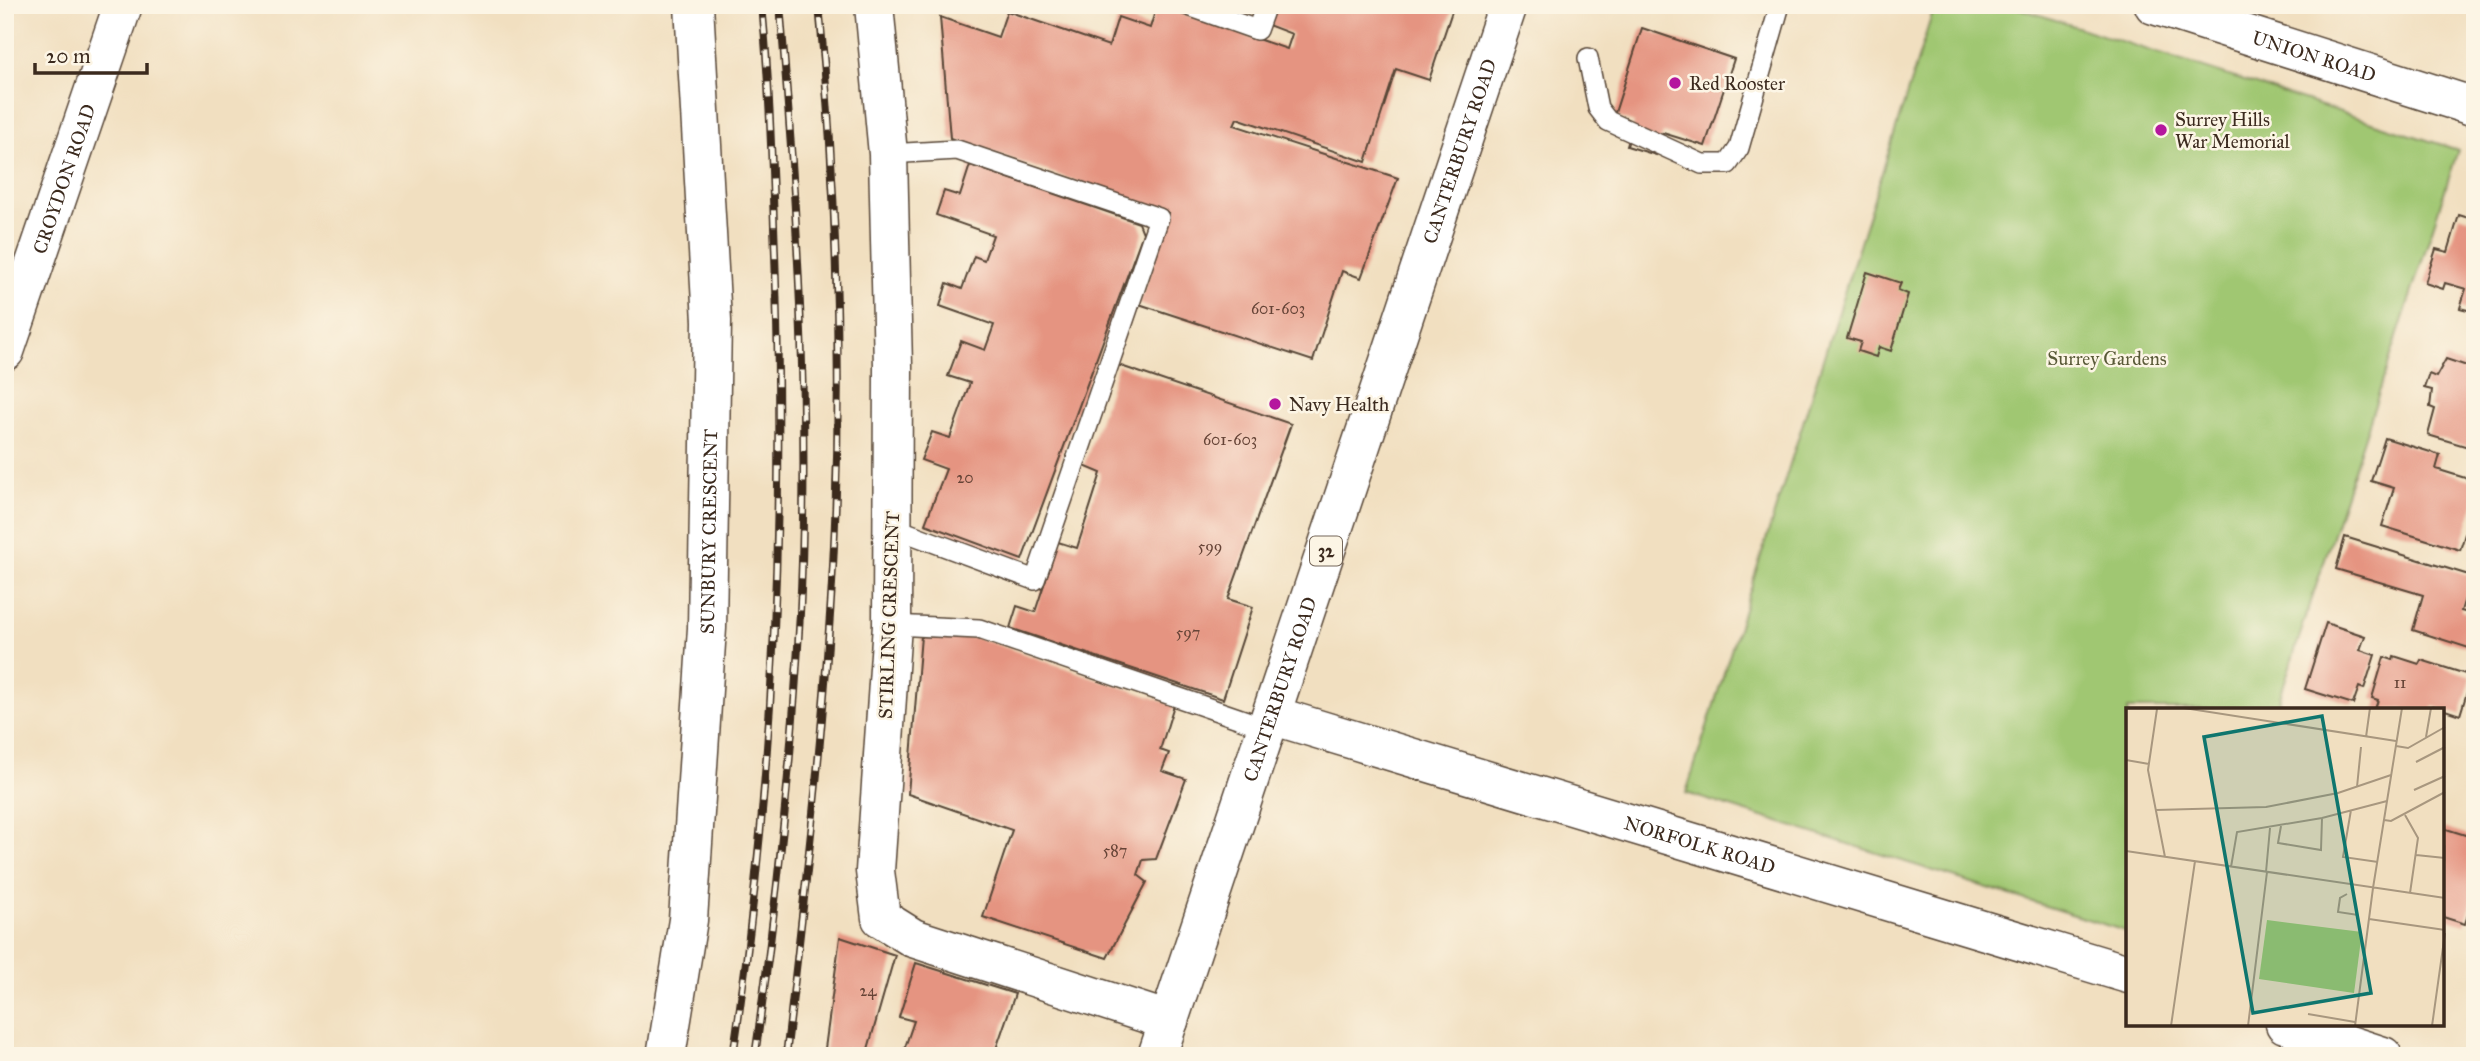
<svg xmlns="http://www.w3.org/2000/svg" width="2480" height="1061" viewBox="0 0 2480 1061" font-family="'IM FELL Great Primer',serif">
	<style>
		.green { fill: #a0c772; stroke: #6e7848; stroke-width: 2 }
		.building { fill: #e59481 }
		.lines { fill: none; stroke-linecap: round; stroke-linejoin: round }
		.service-casing { stroke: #564536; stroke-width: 22 }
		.minor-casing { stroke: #564536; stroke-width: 41 }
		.tertiary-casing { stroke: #564536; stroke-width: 41 }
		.primary-casing { stroke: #564536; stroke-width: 41 }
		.service { stroke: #fff; stroke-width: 19 }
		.minor { stroke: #fff; stroke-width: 38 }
		.tertiary { stroke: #fff; stroke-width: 38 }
		.primary { stroke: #fff; stroke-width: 38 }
		.rail-casing { stroke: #3b2a1e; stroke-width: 8 }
		.rail { stroke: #fcf5e5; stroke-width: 5; stroke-dasharray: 16; stroke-linecap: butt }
		.poi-dot { fill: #b5179e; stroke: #fcf5e5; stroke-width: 2.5 }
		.labels { text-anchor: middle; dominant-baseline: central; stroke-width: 5; stroke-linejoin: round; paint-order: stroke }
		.number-label { font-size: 16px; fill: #664437 }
		.shield { fill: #fcf5e5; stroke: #75675a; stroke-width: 2 }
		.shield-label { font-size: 18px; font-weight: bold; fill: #3b2a1e }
		.street-label { font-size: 19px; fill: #3b2a1e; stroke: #fcf5e5 }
		.poi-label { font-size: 19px; fill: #3b2a1e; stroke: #fcf5e5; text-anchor: start }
		.park-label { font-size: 19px; fill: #595937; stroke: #fcf5e5 }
		.inset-road { fill: none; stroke: #a8977f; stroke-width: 2 }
		.view { fill: #0f766e; fill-opacity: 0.15; stroke: #0f766e; stroke-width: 3.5 }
		.inset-edge { fill: none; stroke: #3b2a1e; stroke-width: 3.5 }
	</style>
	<rect width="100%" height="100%" fill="#fcf5e5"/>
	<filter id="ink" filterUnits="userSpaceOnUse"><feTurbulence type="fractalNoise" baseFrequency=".0143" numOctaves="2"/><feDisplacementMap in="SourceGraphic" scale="14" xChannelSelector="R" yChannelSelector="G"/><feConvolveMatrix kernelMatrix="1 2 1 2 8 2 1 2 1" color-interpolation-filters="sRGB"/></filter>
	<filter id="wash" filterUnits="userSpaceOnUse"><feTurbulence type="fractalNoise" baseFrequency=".00686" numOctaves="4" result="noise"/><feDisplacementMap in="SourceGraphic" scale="28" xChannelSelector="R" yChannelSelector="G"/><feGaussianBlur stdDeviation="1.57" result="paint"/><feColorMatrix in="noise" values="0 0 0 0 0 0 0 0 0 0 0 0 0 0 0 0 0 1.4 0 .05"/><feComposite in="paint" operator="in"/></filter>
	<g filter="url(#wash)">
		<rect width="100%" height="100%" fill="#f1dfc0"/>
		<!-- green -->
		<polygon class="green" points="1935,5 2009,5 2458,150 2276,709 2128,709 2128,932 1686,793"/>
		<g id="blocks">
			<!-- building -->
			<g class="building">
				<polygon points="1157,5 1287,49 1292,34 1268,25 1274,5 1454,5 1429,80 1396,69 1366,162 1237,118 1234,125 1398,178 1361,278 1342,271 1313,361 1139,304 1169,213 950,138 940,17 998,37 1007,11 1109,46 1118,17 1150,28"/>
				<polygon points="1642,28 1734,59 1705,146 1663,133 1656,155 1627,146 1634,123 1614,116"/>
				<polygon points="970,165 1139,223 1143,233 1022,560 925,524 946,469 921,460 932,432 950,438 970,383 948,376 961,341 985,350 994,325 940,306 947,283 962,289 974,256 984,260 993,235 936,215 944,191 960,196"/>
				<polygon points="2459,215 2475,220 2475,312 2460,308 2466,289 2445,283 2443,289 2425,283 2436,249 2448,252"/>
				<polygon points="1867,272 1901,283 1898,290 1908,294 1891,351 1879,347 1876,357 1858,351 1861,342 1847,338"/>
				<polygon points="2470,356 2475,357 2475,449 2428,435 2435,409 2430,407 2432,390 2424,388 2429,374 2436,377 2446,359 2467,366"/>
				<polygon points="1118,365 1291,424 1228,599 1253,607 1223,699 1010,628 1017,606 1035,612 1058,542 1077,548 1101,473 1084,466"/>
				<polygon points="2385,438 2440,455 2436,469 2475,481 2475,502 2460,550 2382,526 2394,488 2371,481"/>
				<polygon points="2345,537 2472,576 2461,611 2475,615 2475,650 2413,630 2423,595 2336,569"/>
				<polygon points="2326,623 2365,636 2360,650 2375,655 2364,689 2359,687 2353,704 2305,689"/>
				<polygon points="921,636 978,638 1174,705 1160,750 1169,753 1162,771 1186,779 1156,859 1143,860 1138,875 1147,882 1107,958 983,917 1012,830 908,794"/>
				<polygon points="2394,656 2419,664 2421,660 2472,676 2460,715 2433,706 2432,709 2375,709 2378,700 2372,698 2384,657 2393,660"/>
				<polygon points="2443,828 2475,838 2475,893 2465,924 2443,917"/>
				<polygon points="840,937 895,955 866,1056 824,1056"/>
				<polygon points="916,963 1015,994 996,1049 1015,1056 902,1056 914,1021 899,1017"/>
			</g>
		</g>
	</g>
	<g filter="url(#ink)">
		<use href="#blocks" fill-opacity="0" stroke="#564536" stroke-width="2"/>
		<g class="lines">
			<defs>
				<g id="service">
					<polyline points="1186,5 1257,30 1266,5"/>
					<polyline points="1588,58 1598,108 1608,121 1702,164 1728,164 1739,148 1780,5"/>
					<polyline points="888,154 957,150 1159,218 1035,580 892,527"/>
					<polyline points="892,625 979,629 1267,728"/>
				</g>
				<g id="minor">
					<polyline points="874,5 888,154 893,366 892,625 875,871 881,918 913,938 1169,1021"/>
					<path id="s1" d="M 5,351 L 123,5"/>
					<path id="s2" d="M 1271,715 L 2128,974"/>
					<polyline points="2285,1024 2383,1056"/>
					<path id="s3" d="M 666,1056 L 688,920 L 707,628 L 712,321 L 694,5"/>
				</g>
				<g id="tertiary">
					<path id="s4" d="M 2154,5 L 2475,107"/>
				</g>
				<g id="primary">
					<path id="s5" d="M 1157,1056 L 1508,5"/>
				</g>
			</defs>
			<!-- service casing -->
			<use href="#service" class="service-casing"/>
			<!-- minor casing -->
			<use href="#minor" class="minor-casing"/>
			<!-- tertiary casing -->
			<use href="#tertiary" class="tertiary-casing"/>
			<!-- primary casing -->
			<use href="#primary" class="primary-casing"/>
			<!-- service -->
			<use href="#service" class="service"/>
			<!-- minor -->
			<use href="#minor" class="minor"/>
			<!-- tertiary -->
			<use href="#tertiary" class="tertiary"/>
			<!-- primary -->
			<use href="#primary" class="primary"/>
			<defs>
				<g id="rail">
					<path d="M 733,1056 C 773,791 785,522 775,254 C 772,171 770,88 762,5"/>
					<path d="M 755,1056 C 776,909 792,761 800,613 C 810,410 797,207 780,5"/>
					<path d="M 786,1056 C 805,893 824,729 833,566 C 843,379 837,191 819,5"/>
				</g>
			</defs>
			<!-- rail casing -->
			<use href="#rail" class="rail-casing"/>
			<!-- rail -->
			<use href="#rail" class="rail"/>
		</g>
	</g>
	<!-- markers -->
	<g class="poi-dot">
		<circle cx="1675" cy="83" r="7"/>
		<circle cx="2161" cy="130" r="7"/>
		<circle cx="1275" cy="404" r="7"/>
	</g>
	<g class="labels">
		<!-- number labels -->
		<g class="number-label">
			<text x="1278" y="308">601-603</text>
			<text x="1230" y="439">601-603</text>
			<text x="965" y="477">20</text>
			<text x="1210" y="546">599</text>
			<text x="1188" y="632">597</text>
			<text x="2400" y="682">11</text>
			<text x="1115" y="850">587</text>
			<text x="868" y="990">24</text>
		</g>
		<!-- shield labels -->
		<rect class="shield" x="1310" y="536.5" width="32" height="29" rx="5"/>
		<g class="shield-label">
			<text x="1326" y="551">32</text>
		</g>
		<!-- street labels -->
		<g class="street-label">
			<text stroke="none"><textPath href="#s4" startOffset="168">UNION ROAD</textPath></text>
			<text stroke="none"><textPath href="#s5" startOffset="954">CANTERBURY ROAD</textPath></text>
			<text stroke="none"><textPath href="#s1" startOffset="182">CROYDON ROAD</textPath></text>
			<text stroke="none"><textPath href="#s3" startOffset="527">SUNBURY CRESCENT</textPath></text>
			<text transform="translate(889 615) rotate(-88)">STIRLING CRESCENT</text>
			<text stroke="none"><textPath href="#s5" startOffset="387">CANTERBURY ROAD</textPath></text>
			<text stroke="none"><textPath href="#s2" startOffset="448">NORFOLK ROAD</textPath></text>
		</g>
		<!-- poi labels -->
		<g class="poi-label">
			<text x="1689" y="83">Red Rooster</text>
			<text x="2175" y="119">Surrey Hills<tspan x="2175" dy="22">War Memorial</tspan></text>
			<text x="1289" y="404">Navy Health</text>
		</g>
		<!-- park labels -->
		<g class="park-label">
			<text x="2107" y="358">Surrey Gardens</text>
		</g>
	</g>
	<!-- overview -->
	<g transform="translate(2126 708)">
		<rect width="318" height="318" fill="#f1dfc0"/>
		<path d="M 141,212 L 236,224 L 228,285 L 133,271 Z" fill="#a0c772"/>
		<path class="inset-road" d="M 58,0 L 270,33M 31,1 L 22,62 L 39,149M 240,29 L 244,0M 300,29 L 305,0M 270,38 L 282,40 L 319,19M 0,52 L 23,56M 290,54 L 319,39M 231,79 L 235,39M 288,82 L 319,68M 30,102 L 140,99 L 212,85 L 265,67M 225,102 L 217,149 L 252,154M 279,107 L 292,130 L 284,185M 258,112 L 265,113 L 319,84M 155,118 L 152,135 L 195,142 L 196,110M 0,143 L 319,190M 290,147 L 319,150M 105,159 L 111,124 L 196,110 L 261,93M 140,164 L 144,120M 247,180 L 276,0M 221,186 L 214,190 L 212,204 L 232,207M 243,211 L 319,222M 182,306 L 229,314M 45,318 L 69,153M 122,318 L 141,164M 229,318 L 247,180M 306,318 L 319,225"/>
		<path class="view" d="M 196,8 L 245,285 L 127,305 L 78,29 Z"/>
		<rect width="318" height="318" class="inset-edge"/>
	</g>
	<!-- margin -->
	<rect width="2480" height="1061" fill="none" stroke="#fcf5e5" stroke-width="28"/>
	<!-- scale -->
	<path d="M35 63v10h112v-10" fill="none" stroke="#3b2a1e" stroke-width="3.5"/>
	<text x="46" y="63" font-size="21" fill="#3b2a1e" stroke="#fcf5e5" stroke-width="5" paint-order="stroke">20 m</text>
</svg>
